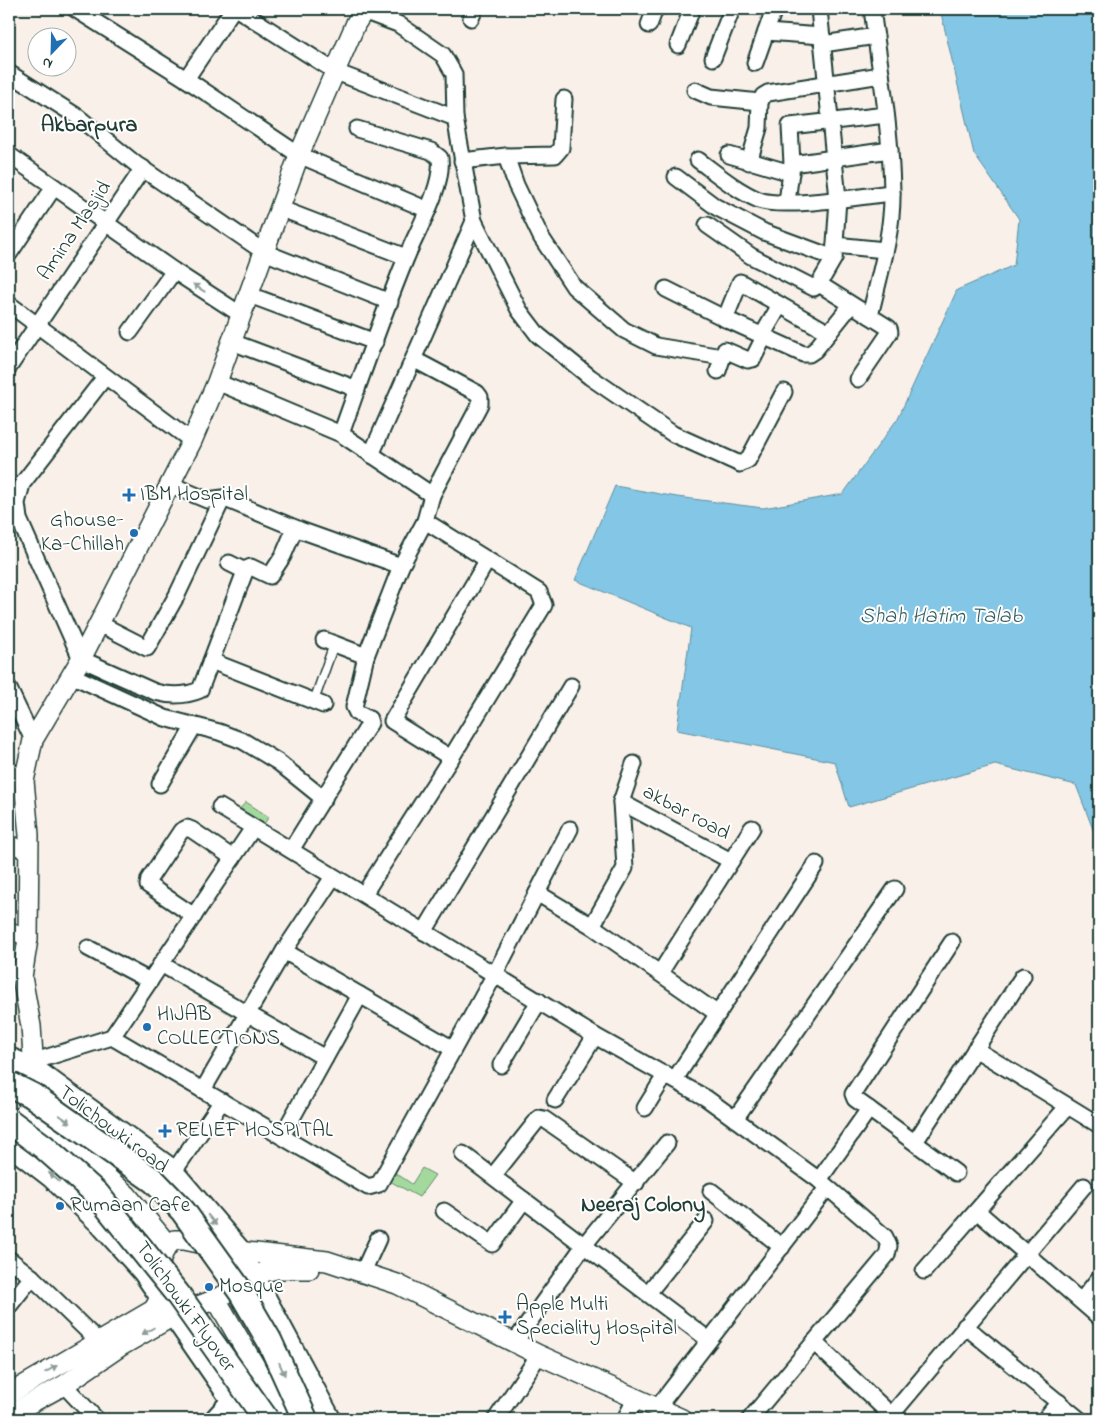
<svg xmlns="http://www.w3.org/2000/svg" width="1108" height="1428" viewBox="0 0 1108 1428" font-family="'Indie Flower',sans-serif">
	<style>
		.green { fill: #a3d99d; stroke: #618b68 }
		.water { fill: #84c6e5; stroke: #5c8f9e }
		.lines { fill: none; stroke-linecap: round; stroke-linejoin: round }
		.service-casing { stroke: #1f3d34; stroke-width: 11 }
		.minor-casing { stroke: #1f3d34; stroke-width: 19 }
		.tertiary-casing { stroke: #1f3d34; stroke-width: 22 }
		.primary-casing { stroke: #1f3d34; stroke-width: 28 }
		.service { stroke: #fff; stroke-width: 8 }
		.minor { stroke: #fff; stroke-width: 15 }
		.tertiary { stroke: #fff; stroke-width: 19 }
		.primary { stroke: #fff; stroke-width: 24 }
		.primary-bridge-casing { stroke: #1f3d34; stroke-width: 28; stroke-linecap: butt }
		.primary-bridge { stroke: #fff; stroke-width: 24 }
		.oneway { fill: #8f9e9a }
		.poi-dot { fill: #1f6fb2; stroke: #fff; stroke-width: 2 }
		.labels { text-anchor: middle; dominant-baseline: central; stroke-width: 4; stroke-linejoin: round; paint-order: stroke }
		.street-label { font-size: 21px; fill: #1f3d34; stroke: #fff }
		.poi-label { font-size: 21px; fill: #1f3d34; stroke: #fff; text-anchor: start }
		.neighbourhood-label { font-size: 22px; font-weight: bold; fill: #1f3d34; stroke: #fff }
		.water-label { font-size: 22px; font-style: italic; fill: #385f60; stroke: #fff }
	</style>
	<rect width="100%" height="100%" fill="#faf0ea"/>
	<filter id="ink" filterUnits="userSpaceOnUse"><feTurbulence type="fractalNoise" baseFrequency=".02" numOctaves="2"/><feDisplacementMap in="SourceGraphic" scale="10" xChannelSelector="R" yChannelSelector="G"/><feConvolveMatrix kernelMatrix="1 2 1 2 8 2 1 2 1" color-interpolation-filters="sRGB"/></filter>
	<g filter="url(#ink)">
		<!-- green -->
		<g class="green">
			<polygon points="246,802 269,817 260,829 235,814"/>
			<polygon points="422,1168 435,1175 419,1197 384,1178 391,1170 412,1184"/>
		</g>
		<!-- water -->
		<polygon class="water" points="940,9 1099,9 1099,845 1076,785 995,765 849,807 835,762 677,730 691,628 575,580 615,486 677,497 763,508 843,494 898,418 957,290 1014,265 1019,219 974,154"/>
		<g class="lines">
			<defs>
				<polyline id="service" points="314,701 334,644"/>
				<g id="minor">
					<polyline points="75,9 186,79 299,155 428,210"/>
					<polyline points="237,9 336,72 455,118"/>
					<polyline points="363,11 398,24 443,55 454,74 455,118 474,221 519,310 538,335 590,377 673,434 740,464 748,460 784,392"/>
					<polyline points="471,18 475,9"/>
					<polyline points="649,25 655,9"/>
					<polyline points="766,32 822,36"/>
					<polyline points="823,44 876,36"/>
					<polyline points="678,45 692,9"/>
					<polyline points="713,58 732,9"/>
					<polyline points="755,63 774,9"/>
					<polyline points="9,73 78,117 137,165 264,252 390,302"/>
					<polyline points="186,79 233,9"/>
					<polyline points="695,90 711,97 760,102 763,96 768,93 881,75"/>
					<polyline points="9,155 174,271 240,314"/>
					<polyline points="729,155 791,173"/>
					<polyline points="506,156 516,185 541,237 574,287 624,330 656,346 722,357"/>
					<path d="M 698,160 C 717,174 737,191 759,200 C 782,209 864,196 892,193"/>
					<polyline points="462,161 506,156 555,155 561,148 564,99"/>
					<polyline points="749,162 759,128 760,102"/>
					<polyline points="792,164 890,150"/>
					<polyline points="676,177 716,207 764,232 834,258"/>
					<polyline points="787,202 792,164 790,126 886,115"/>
					<polyline points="279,208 406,257"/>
					<path d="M 707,225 L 751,256 L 814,288 L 819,284 L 870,316 C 879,276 893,233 892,192 C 891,131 880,69 872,9"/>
					<polyline points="835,245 885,250"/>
					<polyline points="9,254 54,187"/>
					<polyline points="819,284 834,258 838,199 819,9"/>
					<polyline points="666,289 730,321 803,354 809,354 815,350 851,305"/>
					<polyline points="247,294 375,342"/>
					<polyline points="9,304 192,441"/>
					<polyline points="725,319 740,282 829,333"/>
					<polyline points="130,332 174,271"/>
					<polyline points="762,336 780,305"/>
					<polyline points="232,342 357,389"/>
					<polyline points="9,367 143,168"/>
					<polyline points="718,371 725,350 748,360 753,359 764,337"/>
					<path d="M 105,377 L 22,484 L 17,503 L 19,519 L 81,659 L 155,692 C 170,696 186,696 200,690 L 211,661"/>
					<polyline points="858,379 890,332 889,328 870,316"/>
					<polyline points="217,382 341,434 432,495"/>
					<path d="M 341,434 C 362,375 382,316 406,258 C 417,231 444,186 440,158 L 431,151 L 357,129"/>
					<polyline points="371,455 474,221"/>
					<polyline points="169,484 207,500 223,498 300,530 401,566"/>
					<polyline points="295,528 283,556 270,576 251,567 246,569 211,661 323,705"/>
					<polyline points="229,563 245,571"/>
					<polyline points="98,623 147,648 177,595 223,498"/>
					<polyline points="324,640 366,656"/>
					<polyline points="71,675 165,718 219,732 243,741 278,762 324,799"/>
					<polyline points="9,689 33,740"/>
					<polyline points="451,758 392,721 487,561"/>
					<polyline points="9,770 24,781"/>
					<polyline points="160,784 194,726"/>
					<polyline points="621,802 731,861"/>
					<polyline points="220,807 595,1036 706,1098 819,1180 885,1237 889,1246 887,1255 750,1419"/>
					<polyline points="9,843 27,852"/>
					<polyline points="291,850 370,723 369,719 357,713 354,707 366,656 401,566 425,521 432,495 480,404 480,397 477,393 415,360"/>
					<polyline points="537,893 592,926 718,1014"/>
					<polyline points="364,894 451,758 544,605 539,592 425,521"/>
					<polyline points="194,916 148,885 149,879 181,831 187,828 192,830 233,858"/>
					<polyline points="592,926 625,868 621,802 634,764"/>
					<polyline points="9,930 28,939"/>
					<polyline points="424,932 571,686"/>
					<polyline points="952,942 853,1094 855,1099 869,1109 956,1173"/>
					<polyline points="88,948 150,981"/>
					<polyline points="284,951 453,1049"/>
					<polyline points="161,964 325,1058"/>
					<polyline points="9,970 22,977"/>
					<polyline points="660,973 752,828"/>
					<polyline points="112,1037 253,828"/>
					<polyline points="975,1049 1099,1125"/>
					<polyline points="32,1062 112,1037 368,1187 379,1184 495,974 570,829"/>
					<polyline points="501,1065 539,1001"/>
					<polyline points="675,1079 816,864"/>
					<polyline points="203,1090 284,951 333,877"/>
					<polyline points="555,1100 595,1036"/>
					<polyline points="645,1108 666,1074"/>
					<polyline points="735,1119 895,889"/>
					<polyline points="282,1136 360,995"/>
					<polyline points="915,1142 1023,976"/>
					<polyline points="463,1154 709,1340"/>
					<polyline points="169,1170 179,1164 222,1101"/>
					<polyline points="493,1176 539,1118 544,1119 636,1183"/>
					<polyline points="819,1180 869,1109"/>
					<polyline points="711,1191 782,1247"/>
					<polyline points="444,1211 492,1244 524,1200"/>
					<polyline points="977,1211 1099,1317"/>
					<polyline points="9,1259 32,1277 98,1341"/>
					<polyline points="924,1271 1067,1107"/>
					<polyline points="362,1274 378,1239"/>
					<polyline points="648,1293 706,1221"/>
					<polyline points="1081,1301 1099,1278"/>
					<polyline points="9,1306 32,1277"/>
					<polyline points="965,1326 1079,1419"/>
					<polyline points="814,1342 891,1415"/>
					<polyline points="514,1343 585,1244 667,1143"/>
					<polyline points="64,1385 96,1419"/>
					<polyline points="657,1408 827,1188"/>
					<polyline points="212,1419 232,1397"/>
					<polyline points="496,1419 539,1355"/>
					<polyline points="625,1419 636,1398"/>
					<polyline points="888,1419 1084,1186"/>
					<polyline points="1045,1419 1059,1402"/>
				</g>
				<g id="tertiary">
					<polyline points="27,1111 65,1140 127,1195 168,1245"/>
					<polyline points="9,1135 27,1111 34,1071 31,1026 22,977 28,939 29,835 24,781 33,740 81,659 192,441 217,382 299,155 356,23 365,9"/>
					<polyline points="216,1299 277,1404"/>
					<path d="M 9,1394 L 153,1310 C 172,1286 146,1263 174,1240 L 184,1240 L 238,1251 L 327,1261 L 397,1284 L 539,1355 L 682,1419"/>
					<polyline points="9,1415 64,1385 121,1346 175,1315 216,1299 264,1272 276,1269 309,1269"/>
				</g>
				<g id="primary">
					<polyline points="9,1060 34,1071 169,1170 238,1251 328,1419"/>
					<polyline points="9,1142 53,1176 101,1222 145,1271 247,1419"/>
					<polyline points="257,1419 307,1381"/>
				</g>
			</defs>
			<!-- service casing -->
			<use href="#service" class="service-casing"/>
			<!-- minor casing -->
			<use href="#minor" class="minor-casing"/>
			<!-- tertiary casing -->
			<use href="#tertiary" class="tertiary-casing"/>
			<!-- primary casing -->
			<use href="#primary" class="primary-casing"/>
			<!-- service -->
			<use href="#service" class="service"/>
			<!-- minor -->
			<use href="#minor" class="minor"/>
			<!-- tertiary -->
			<use href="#tertiary" class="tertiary"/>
			<!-- primary -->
			<use href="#primary" class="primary"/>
			<defs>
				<g id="primary-bridge">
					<polyline points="9,1084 33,1096 154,1181 183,1211 241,1292 269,1340 305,1419"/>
					<polyline points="9,1121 44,1147 97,1194 179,1296 266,1419"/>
				</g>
			</defs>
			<!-- primary-bridge casing -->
			<use href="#primary-bridge" class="primary-bridge-casing"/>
			<!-- primary-bridge -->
			<use href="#primary-bridge" class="primary-bridge"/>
		</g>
		<!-- one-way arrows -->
		<defs><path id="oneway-solid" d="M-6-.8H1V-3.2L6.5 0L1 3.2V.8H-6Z" transform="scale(1.25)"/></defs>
		<g class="oneway">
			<use href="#oneway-solid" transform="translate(199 288) rotate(-147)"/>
			<use href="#oneway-solid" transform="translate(65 1119) rotate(35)"/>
			<use href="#oneway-solid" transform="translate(54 1177) rotate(-139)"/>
			<use href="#oneway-solid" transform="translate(212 1220) rotate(50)"/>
			<use href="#oneway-solid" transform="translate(148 1331) rotate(150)"/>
			<use href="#oneway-solid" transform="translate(51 1369) rotate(-30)"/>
			<use href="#oneway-solid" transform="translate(282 1369) rotate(66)"/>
		</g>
	</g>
	<!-- markers -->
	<g class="poi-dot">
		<path d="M126.5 487.5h5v5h5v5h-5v5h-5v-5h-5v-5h5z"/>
		<circle cx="134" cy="533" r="5"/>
		<circle cx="147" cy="1027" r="5"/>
		<path d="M162.5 1123.5h5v5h5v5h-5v5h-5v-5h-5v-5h5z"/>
		<circle cx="60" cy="1206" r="5"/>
		<circle cx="209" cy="1287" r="5"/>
		<path d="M502.5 1309.5h5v5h5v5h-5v5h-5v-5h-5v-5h5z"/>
	</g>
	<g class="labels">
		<!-- street labels -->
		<g class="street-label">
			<text transform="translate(75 231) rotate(-56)">Amina Masjid</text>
			<text transform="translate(686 813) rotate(28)">akbar road</text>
			<text transform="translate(113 1130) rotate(37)">Tolichowki road</text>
			<text transform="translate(185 1307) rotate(54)">Tolichowki Flyover</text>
		</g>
		<!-- poi labels -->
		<g class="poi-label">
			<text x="140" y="495">IBM Hospital</text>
			<text x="124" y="521" text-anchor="end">Ghouse-<tspan x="124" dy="24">Ka-Chillah</tspan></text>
			<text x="157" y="1015">HIJAB<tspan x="157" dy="24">COLLECTIONS</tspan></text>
			<text x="176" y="1131">RELIEF HOSPITAL</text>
			<text x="70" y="1206">Rumaan Cafe</text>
			<text x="219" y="1287">Mosque</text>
			<text x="516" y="1305">Apple Multi<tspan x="516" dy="24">Speciality Hospital</tspan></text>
		</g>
		<!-- neighbourhood labels -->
		<g class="neighbourhood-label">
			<text x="89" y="126">Akbarpura</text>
			<text x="643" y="1206">Neeraj Colony</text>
		</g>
		<!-- water labels -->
		<g class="water-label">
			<text x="941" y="617">Shah Hatim Talab</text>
		</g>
	</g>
	<!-- margin -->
	<rect width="1108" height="1428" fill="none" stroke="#fff" stroke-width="30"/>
	<rect x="15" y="15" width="1078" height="1398" fill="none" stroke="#1f3d34" stroke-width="2" filter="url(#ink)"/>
	<!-- north arrow -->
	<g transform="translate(52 52) rotate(203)"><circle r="24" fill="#ffffff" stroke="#a5b1ae"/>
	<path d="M0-4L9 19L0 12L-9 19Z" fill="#1f6fb2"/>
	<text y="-8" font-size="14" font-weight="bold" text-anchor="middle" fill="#1f3d34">N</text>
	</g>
</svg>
